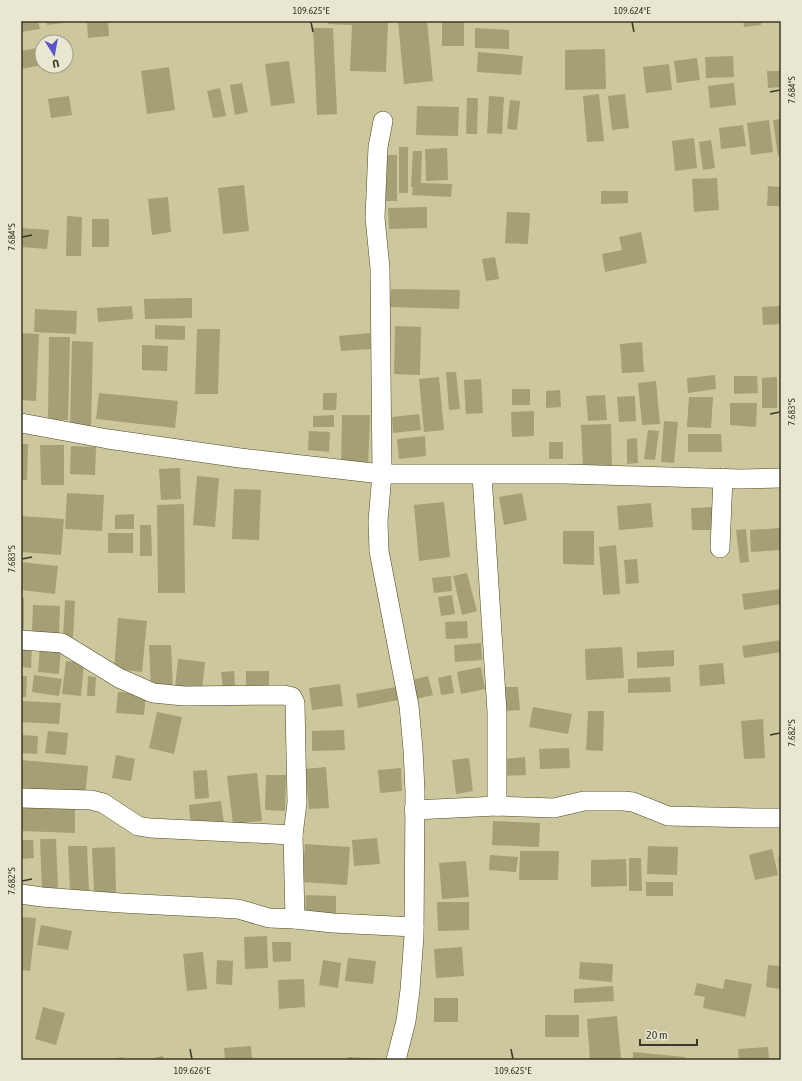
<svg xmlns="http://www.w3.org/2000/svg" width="802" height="1081" viewBox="0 0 802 1081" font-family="'Asap Condensed',sans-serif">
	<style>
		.building { fill: #a59f75 }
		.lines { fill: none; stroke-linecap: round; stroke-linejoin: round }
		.street-casing { stroke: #4e4922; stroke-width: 20 }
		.street { stroke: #fff; stroke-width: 19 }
		.ticks { fill: none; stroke: #3b3827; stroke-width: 1.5 }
		.neatline { fill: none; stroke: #3b3827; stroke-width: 1.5 }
		.ticks-label { font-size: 10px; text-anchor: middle; fill: #3b3827 }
	</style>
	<rect width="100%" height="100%" fill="#ccc79c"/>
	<!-- building -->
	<g class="building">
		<polygon points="21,21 38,21 40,29 21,32"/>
		<polygon points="47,21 70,21 70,22 47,25"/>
		<polygon points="87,21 108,21 109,36 88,38"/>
		<polygon points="328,21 388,21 386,72 350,71 352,25 328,24"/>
		<polygon points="398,21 427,21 433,81 404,84"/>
		<rect x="442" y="21" width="22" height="25"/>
		<polygon points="743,21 761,21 761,25 744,27"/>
		<polygon points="313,28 333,28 337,114 317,115"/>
		<polygon points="475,28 509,30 509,49 475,48"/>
		<polygon points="42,47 42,65 21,69 21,51"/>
		<polygon points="605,49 606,89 565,90 565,50"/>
		<polygon points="478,52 523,56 521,75 477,72"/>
		<polygon points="733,56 734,77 706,78 705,57"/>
		<polygon points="697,58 700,80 677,83 674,61"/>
		<polygon points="289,61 295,103 271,106 265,64"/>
		<polygon points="669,64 672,90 646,93 643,67"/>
		<polygon points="169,67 175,110 147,114 141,71"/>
		<polygon points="767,71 781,71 781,87 768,88"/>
		<polygon points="242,83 248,112 235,115 230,85"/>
		<polygon points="734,83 736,105 710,108 708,86"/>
		<polygon points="220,88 226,116 213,118 207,91"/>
		<polygon points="599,94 604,141 587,142 583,96"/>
		<polygon points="625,94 629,128 612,130 608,96"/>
		<polygon points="69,96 72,115 51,118 48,99"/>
		<polygon points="489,96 504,97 502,134 487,133"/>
		<polygon points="467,98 478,98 477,134 466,134"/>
		<polygon points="510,100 520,101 517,130 507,129"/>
		<polygon points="417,106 459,107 458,136 416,135"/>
		<polygon points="781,119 781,155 778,156 773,120"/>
		<polygon points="769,120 773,152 751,155 747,123"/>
		<polygon points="743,125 746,146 721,149 719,128"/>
		<polygon points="694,138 697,168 675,171 672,141"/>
		<polygon points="711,140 715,168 703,170 699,142"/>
		<rect x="399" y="147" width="9" height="46"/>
		<polygon points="447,148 448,180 426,181 425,149"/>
		<polygon points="413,151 422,151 421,183 452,184 451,197 412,195 413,187 411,187"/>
		<rect x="382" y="155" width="15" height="46"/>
		<polygon points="717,178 719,210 694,212 692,179"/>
		<polygon points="244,185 249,231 223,234 218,188"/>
		<polygon points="768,186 781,187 781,206 767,206"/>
		<polygon points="601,191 628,191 628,203 601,204"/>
		<polygon points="168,197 171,232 152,235 148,199"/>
		<polygon points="427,207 427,228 389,229 388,208"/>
		<polygon points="507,212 530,213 528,244 505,243"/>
		<polygon points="67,216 82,217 81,256 66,256"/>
		<rect x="92" y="219" width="17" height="28"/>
		<polygon points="21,228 49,230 47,249 21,247"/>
		<polygon points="641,232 647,263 605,272 602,254 622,250 619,237"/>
		<polygon points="495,257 499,279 486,281 482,259"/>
		<polygon points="391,289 460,290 459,309 390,307"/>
		<polygon points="192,298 192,318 145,319 144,299"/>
		<polygon points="132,306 133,319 98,322 97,308"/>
		<polygon points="781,306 781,324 763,325 762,307"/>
		<polygon points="35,309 77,311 76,334 34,332"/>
		<polygon points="155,325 185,326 185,340 155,339"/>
		<polygon points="395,326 421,327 420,375 394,374"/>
		<polygon points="197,329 220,329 218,394 195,394"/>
		<polygon points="21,333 39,334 36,401 21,400"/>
		<polygon points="370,333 371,349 341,351 339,336"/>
		<polygon points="49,337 70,337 68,420 48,420"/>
		<polygon points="72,341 93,342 91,429 70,429"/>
		<polygon points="642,342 644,372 622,373 620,344"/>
		<polygon points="142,345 168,346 167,371 142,370"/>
		<polygon points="446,372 456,372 460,409 449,410"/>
		<polygon points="715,375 716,389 688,393 687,378"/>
		<polygon points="734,376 757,376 758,393 734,394"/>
		<polygon points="439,377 444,430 424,432 419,379"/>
		<polygon points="777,377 777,408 762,408 762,378"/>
		<polygon points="481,379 483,413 466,414 464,380"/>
		<polygon points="656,381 660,424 642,425 638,383"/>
		<rect x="512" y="389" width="18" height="16"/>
		<polygon points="560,390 561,407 546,408 546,391"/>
		<polygon points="99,393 178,401 175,428 96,419"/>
		<polygon points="323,393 337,393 336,410 323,410"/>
		<polygon points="605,395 607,420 588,421 586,396"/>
		<polygon points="635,396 636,421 619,422 617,397"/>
		<polygon points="689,397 713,397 711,428 687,427"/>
		<polygon points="730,403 757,403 756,427 730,425"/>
		<polygon points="534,411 534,436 512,437 511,412"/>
		<polygon points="419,414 421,430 393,433 392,417"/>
		<polygon points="334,415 334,427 313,427 313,416"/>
		<polygon points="342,415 370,415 368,468 341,467"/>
		<polygon points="664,421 678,422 674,463 661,462"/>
		<polygon points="611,424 612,467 583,468 581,425"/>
		<polygon points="648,430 659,431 655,460 644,459"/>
		<polygon points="309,431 330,432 329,452 308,450"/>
		<polygon points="688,434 721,434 722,452 688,452"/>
		<polygon points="425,436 426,456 399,459 397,439"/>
		<polygon points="637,438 638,463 627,464 627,439"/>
		<rect x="549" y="442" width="14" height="17"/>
		<polygon points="21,444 28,444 27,480 21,480"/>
		<polygon points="40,445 64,445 64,485 41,485"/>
		<polygon points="71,446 96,447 95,475 70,474"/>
		<polygon points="180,468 181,499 161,500 159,469"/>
		<polygon points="197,476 219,478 215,527 193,525"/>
		<polygon points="234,489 261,490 259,540 232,539"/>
		<polygon points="67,493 104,495 102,531 65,529"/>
		<polygon points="522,493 527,520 504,525 499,497"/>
		<polygon points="444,502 450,557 419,561 414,505"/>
		<polygon points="651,503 653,527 619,530 617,506"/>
		<polygon points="184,504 185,593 158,593 157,505"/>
		<polygon points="713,507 713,530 692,530 691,508"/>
		<polygon points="134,514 134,529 115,529 115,515"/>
		<polygon points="21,516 64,519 61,555 21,552"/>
		<polygon points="140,525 151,525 152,556 140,556"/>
		<polygon points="781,528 781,550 751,552 750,530"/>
		<polygon points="746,529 749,562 740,563 736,530"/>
		<polygon points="563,531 594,531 594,565 563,564"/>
		<rect x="108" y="533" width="25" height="20"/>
		<polygon points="616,545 620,594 603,595 599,547"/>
		<polygon points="637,559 639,583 626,584 624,560"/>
		<polygon points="21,562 58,566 55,594 21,590"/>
		<polygon points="467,573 477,611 462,615 453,576"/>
		<polygon points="451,576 452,591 434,593 432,578"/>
		<polygon points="781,589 781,604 744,610 742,594"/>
		<polygon points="452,595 455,614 441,616 438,597"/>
		<polygon points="21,597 24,598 24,635 21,635"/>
		<polygon points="65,600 75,601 73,637 63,637"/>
		<polygon points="33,605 60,606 59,634 32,633"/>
		<polygon points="118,618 147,621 142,672 114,669"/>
		<polygon points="467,621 468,638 446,639 445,622"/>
		<polygon points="781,640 781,652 744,658 742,646"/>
		<polygon points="481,643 482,660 455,662 454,645"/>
		<polygon points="149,645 171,645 173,689 151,689"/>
		<polygon points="21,647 32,648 31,668 21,667"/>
		<polygon points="40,647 61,648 59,674 38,672"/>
		<polygon points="622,647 624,678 586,680 585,649"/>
		<polygon points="674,650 674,666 637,668 637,652"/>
		<polygon points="178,659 205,662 202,690 175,687"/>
		<polygon points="66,661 84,663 81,696 62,694"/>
		<polygon points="723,663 725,684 700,686 699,665"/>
		<polygon points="481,667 485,689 461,694 457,672"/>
		<polygon points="234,671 235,685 223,687 221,672"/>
		<rect x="246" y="671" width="23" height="17"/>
		<polygon points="34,675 62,679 59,696 32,692"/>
		<polygon points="451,675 454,693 441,695 438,678"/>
		<polygon points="21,676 27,676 26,697 21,697"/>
		<polygon points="88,676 96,677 95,696 87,696"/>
		<polygon points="428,676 433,695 416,699 412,680"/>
		<polygon points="670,677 671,692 628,693 628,679"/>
		<polygon points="340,684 343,706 312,710 309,688"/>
		<polygon points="396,687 398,700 358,708 356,694"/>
		<polygon points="504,687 518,687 520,710 506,711"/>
		<polygon points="118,692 146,694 144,715 116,713"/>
		<polygon points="21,701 61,703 59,724 21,722"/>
		<polygon points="533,707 572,714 568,734 529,727"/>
		<polygon points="588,711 604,711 603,751 586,750"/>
		<polygon points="157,712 182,717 174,754 149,748"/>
		<polygon points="763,719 765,758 744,759 741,721"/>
		<polygon points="344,730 345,750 312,751 312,731"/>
		<polygon points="48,731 68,733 66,755 45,753"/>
		<polygon points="21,735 38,736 37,754 21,753"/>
		<polygon points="569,748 570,768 540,769 539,749"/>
		<polygon points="116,755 135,759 131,781 112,778"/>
		<polygon points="525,757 526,775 505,776 504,759"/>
		<polygon points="469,758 473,791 456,794 452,760"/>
		<polygon points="21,760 88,766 85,798 21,792"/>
		<polygon points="326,767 329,808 309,809 305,769"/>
		<polygon points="401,768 402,791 380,793 378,770"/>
		<polygon points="207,770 209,798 195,799 193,771"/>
		<polygon points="257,773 262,821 233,824 227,776"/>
		<polygon points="266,775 286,775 285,811 265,810"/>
		<polygon points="221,801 224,823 191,827 189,805"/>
		<polygon points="21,807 75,808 75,833 21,831"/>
		<polygon points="493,821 540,823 539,847 492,845"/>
		<polygon points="377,838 380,864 354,866 352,840"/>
		<polygon points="40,839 56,839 58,888 42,889"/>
		<polygon points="21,840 33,840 34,858 21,859"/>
		<polygon points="305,844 350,847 347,885 302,882"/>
		<polygon points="68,846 87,846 89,890 70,891"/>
		<polygon points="648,846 678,847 677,875 647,874"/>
		<polygon points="115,847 116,892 94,893 92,848"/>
		<polygon points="772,849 778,875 755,880 749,855"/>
		<polygon points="520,851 559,851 558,880 519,880"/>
		<polygon points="490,855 518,857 516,872 489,870"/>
		<polygon points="778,857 781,857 781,875 780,875"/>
		<polygon points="629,858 641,858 642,891 629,891"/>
		<polygon points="626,859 627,886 591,887 591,860"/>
		<polygon points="466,861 469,897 442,899 439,863"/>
		<rect x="646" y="882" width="27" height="14"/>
		<polygon points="306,895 336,896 336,915 305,915"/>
		<polygon points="437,902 469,902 469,930 438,931"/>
		<polygon points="21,917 36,918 30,971 21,970"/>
		<polygon points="41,925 72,931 68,950 37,945"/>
		<polygon points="267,936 268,968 245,969 244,937"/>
		<polygon points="272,942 291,942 291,961 273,962"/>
		<polygon points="462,947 464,976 436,978 434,949"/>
		<polygon points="203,952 207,989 187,991 183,954"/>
		<polygon points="348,958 376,961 373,984 345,981"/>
		<polygon points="217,960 233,961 232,985 216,984"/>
		<polygon points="323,960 341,963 338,988 319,985"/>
		<polygon points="580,962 613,964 612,982 579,979"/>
		<polygon points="768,965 781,966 781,989 766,987"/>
		<polygon points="304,979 305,1007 279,1009 278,980"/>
		<polygon points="725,979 752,984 745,1017 703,1008 705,997 694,995 697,983 723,989"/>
		<polygon points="613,986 614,1001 574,1003 574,989"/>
		<rect x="434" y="998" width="24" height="24"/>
		<polygon points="43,1007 65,1013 56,1045 35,1039"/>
		<rect x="545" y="1015" width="34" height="22"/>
		<polygon points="617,1016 621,1059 590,1060 587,1019"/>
		<polygon points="251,1046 252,1060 225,1060 224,1048"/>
		<polygon points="768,1047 769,1060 739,1060 738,1049"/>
		<polygon points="633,1052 685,1057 685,1060 633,1060"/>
		<polygon points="163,1056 164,1060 149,1060 149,1059"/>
		<polygon points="123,1057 124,1060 112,1060 112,1059"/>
		<polygon points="348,1057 380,1059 380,1060 347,1060"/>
	</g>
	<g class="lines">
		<defs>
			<g id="street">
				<polyline points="383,121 378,147 375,218 380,268 382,474 378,521 379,551 409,706 413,749 415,791 414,936 410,990 406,1021 396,1060"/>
				<polyline points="21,423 108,439 240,458 382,474 565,474 740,479 781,478"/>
				<polyline points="482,475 497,712 497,806"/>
				<polyline points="720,548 723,478"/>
				<polyline points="21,640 62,643 119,678 153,693 184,696 284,695 292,697 295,703 297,803 293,835 295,919"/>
				<polyline points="21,798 91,800 103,803 138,826 150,828 293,835"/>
				<polyline points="414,810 497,806 554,808 584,801 624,801 633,802 668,816 755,818 781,818"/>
				<polyline points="21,894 42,897 121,903 238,909 269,918 295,919 333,923 414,927"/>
			</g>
		</defs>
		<!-- street casing -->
		<use href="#street" class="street-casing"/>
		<!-- street -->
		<use href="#street" class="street"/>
	</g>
	<!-- ticks -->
	<path class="ticks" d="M 311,22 L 313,32M 632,22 L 634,32M 770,92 L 780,90M 22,237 L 32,235M 770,414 L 780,412M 22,559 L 32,557M 770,735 L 780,733M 22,881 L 32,879M 190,1049 L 192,1059M 511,1049 L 513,1059"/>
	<!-- border -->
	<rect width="802" height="1081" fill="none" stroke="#e9e6d1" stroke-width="44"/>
	<!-- north arrow -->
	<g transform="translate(54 54) rotate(169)"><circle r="19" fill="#e9e6d1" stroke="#a3a08d"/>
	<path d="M0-3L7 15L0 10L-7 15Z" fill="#5b53cb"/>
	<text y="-6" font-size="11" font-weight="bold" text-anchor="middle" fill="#3b3827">U</text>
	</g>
	<!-- scale -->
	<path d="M640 1039v6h57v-6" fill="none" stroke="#3b3827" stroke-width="2"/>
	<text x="646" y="1039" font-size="12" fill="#3b3827" stroke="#e9e6d1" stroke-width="3" paint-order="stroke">20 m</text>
	<rect x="22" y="22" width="758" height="1037" class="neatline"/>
	<g class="ticks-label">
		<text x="311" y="14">109.625°E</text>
		<text x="632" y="14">109.624°E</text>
		<text transform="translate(791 90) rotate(-90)" y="4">7.684°S</text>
		<text transform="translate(11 237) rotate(-90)" y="4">7.684°S</text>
		<text transform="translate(791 412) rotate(-90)" y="4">7.683°S</text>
		<text transform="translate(11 559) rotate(-90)" y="4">7.683°S</text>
		<text transform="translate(791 733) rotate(-90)" y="4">7.682°S</text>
		<text transform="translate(11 881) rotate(-90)" y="4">7.682°S</text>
		<text x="192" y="1074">109.626°E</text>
		<text x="513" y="1074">109.625°E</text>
	</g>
</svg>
